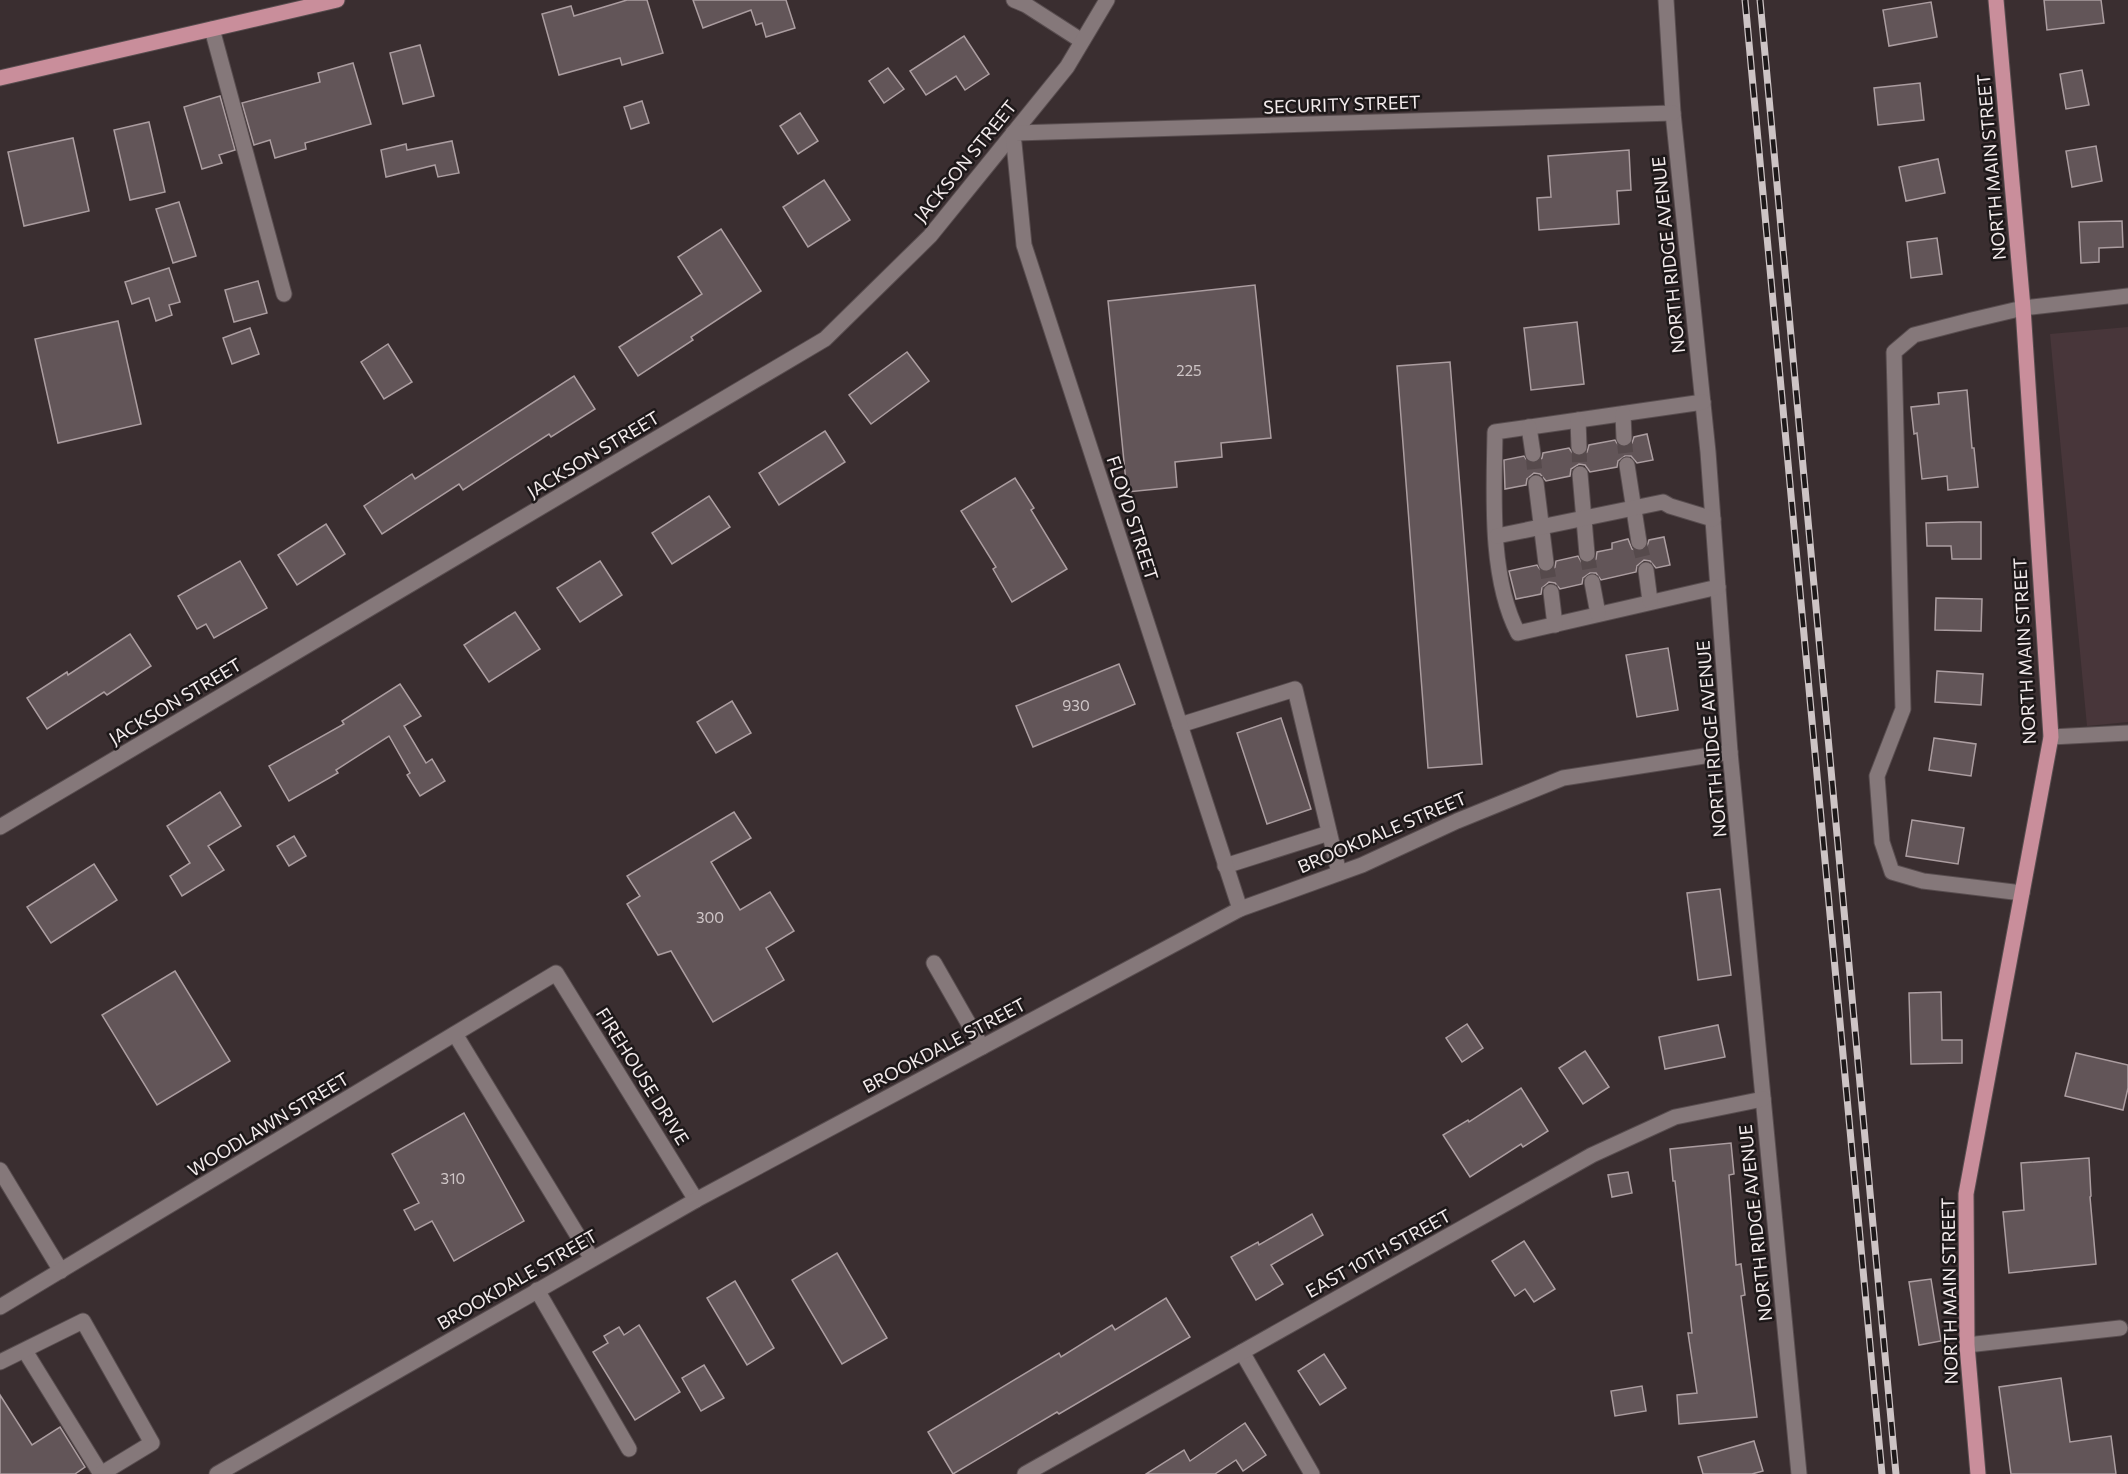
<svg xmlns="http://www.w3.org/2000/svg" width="2128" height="1474" viewBox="0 0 2128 1474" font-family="Commissioner,sans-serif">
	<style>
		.built { fill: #48363a }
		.building { fill: #625558; stroke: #ab9da0; stroke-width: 1.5 }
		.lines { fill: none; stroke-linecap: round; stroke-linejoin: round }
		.minor-tunnel { stroke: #564a4c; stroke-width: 15; stroke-dasharray: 15 8; stroke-linecap: butt }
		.minor-casing { stroke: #584d4f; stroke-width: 17 }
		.major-casing { stroke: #584d4f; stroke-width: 17 }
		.minor { stroke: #85787a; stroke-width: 15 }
		.major { stroke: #c98e9b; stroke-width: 15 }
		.rail-casing { stroke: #cdc4c5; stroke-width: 7 }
		.rail { stroke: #1d1819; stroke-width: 4.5; stroke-dasharray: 14; stroke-linecap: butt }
		.labels { text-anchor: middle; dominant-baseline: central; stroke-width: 5; stroke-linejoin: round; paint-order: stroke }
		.number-label { font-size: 15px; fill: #cfc6c7 }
		.street-label { font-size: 18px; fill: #f3ebec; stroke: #1d1819 }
	</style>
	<rect width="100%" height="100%" fill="#3a2e30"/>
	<!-- built -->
	<polygon class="built" points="2128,327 2128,722 2087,726 2050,334"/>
	<!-- building -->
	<g class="building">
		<polygon points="627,0 647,0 663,53 622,65 620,58 559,75 542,14 571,6 574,16"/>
		<polygon points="693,0 786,0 795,28 766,37 762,23 756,25 751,10 703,28"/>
		<polygon points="2044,0 2101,0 2104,23 2047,30"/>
		<polygon points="1931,2 1937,37 1889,46 1883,10"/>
		<polygon points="964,36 989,74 965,90 956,76 926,95 910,71"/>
		<polygon points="420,45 434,96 403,104 390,53"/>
		<polygon points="353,63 371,124 305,143 306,149 275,158 270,140 254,145 242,103 320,82 318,73"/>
		<polygon points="888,68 904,89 884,103 869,81"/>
		<polygon points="2082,70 2089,105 2066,109 2060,74"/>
		<polygon points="1920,83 1924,120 1878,125 1874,88"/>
		<polygon points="220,96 235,150 219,155 222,163 202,169 184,107"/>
		<polygon points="642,101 649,123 631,129 624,107"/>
		<polygon points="800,113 818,141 798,154 780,126"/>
		<polygon points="149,122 165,192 130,200 114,130"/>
		<polygon points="73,138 89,211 24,226 8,152"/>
		<polygon points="452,141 459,173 438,177 435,165 386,177 381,150 406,144 407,150"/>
		<polygon points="2096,146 2102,181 2072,187 2066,151"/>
		<polygon points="1629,150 1631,190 1617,191 1619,224 1539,230 1537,198 1551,197 1548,156"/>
		<polygon points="1938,159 1945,193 1906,201 1899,167"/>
		<polygon points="824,180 850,220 808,247 783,207"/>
		<polygon points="179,202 196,256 173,263 156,209"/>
		<polygon points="2122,221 2123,247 2099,248 2099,262 2081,263 2079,222"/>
		<polygon points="721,229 761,291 691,337 693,340 638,376 619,347 702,294 678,257"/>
		<polygon points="1937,238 1942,274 1911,278 1907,242"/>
		<polygon points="169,268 180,302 169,305 172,315 156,321 149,298 132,304 125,282"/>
		<polygon points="258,281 267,313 234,322 225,290"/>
		<polygon points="1255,285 1271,438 1221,443 1222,457 1175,462 1177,487 1127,492 1108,301"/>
		<polygon points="118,321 141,424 58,443 35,339"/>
		<polygon points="1577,322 1584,384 1531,390 1524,328"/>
		<polygon points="250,328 259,354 232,364 223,338"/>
		<polygon points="388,344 412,382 384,399 361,362"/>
		<polygon points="907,352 929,381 871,424 849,395"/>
		<polygon points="1450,362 1482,764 1428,768 1397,366"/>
		<polygon points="574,376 595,409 551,437 549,434 463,490 459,484 382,534 364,506 412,474 415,479"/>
		<polygon points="1967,390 1972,448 1974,448 1978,487 1948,490 1947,476 1922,479 1917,433 1914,434 1911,407 1939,404 1938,393"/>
		<polygon points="825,431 845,462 779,505 759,473"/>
		<polygon points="1647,434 1653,460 1637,463 1631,456 1625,456 1618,461 1617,467 1590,472 1585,465 1579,464 1571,469 1570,476 1546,481 1540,474 1534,473 1527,479 1526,485 1505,489 1504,460 1524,456 1529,463 1535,463 1542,458 1543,453 1569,448 1574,455 1580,457 1587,452 1589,445 1615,440 1619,446 1625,448 1632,443 1634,437"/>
		<polygon points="1015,478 1034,508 1031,510 1067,569 1012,602 993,569 996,567 961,511"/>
		<polygon points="709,496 730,527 672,564 652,533"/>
		<polygon points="1960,522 1981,522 1981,559 1952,559 1951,546 1927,546 1926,523"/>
		<polygon points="326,524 345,554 297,585 278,555"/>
		<polygon points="1664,537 1670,565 1656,568 1650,561 1644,560 1637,566 1636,572 1601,580 1596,573 1590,573 1583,578 1582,584 1560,589 1555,583 1549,582 1542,588 1541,594 1516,599 1509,571 1537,565 1542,572 1548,573 1555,567 1556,561 1578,556 1582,563 1588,564 1596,559 1597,552 1612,549 1612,543 1628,539 1632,549 1640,552 1646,549 1649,540"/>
		<polygon points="240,561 267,608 214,638 206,624 197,629 178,596"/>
		<polygon points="600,561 622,595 580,622 557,588"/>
		<polygon points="1936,598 1982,599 1981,631 1935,630"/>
		<polygon points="515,612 540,649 489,682 464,645"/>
		<polygon points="130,634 151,666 107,695 104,692 47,729 27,698 67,672 68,675"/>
		<polygon points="1668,648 1678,710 1637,717 1626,655"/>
		<polygon points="1119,664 1135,704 1033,747 1016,706"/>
		<polygon points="1937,671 1983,674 1981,705 1935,702"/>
		<polygon points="400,684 421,716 404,726 426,763 432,759 445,781 420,796 407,775 410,773 389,736 336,770 338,773 289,801 269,766 344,724 342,721"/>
		<polygon points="732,701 751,733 716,753 697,722"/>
		<polygon points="1281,718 1311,809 1267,824 1237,733"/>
		<polygon points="1934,738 1976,744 1971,776 1929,770"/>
		<polygon points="220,792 241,826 208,846 224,870 182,896 170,876 190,863 167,826"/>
		<polygon points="734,812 751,838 711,862 740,910 770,892 794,931 766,948 784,980 713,1022 671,951 658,955 627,904 640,896 627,876"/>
		<polygon points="1912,820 1964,828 1958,864 1906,856"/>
		<polygon points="294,836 306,856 289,866 277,846"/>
		<polygon points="94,864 117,900 51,943 27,907"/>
		<polygon points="1720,889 1731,975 1698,980 1687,893"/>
		<polygon points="175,971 230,1061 157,1105 102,1015"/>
		<polygon points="1941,992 1942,1040 1962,1040 1962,1063 1911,1064 1909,993"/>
		<polygon points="1467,1024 1483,1048 1462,1062 1446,1038"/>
		<polygon points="1718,1025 1725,1057 1665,1069 1659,1037"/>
		<polygon points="1585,1051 1609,1087 1583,1104 1559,1068"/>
		<polygon points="2076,1053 2128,1065 2128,1088 2123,1110 2065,1096"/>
		<polygon points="1521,1088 1548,1131 1523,1147 1521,1144 1470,1177 1443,1135 1468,1120 1469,1122"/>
		<polygon points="464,1113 524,1221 454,1261 432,1221 415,1230 404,1210 419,1203 392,1154"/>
		<polygon points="1731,1143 1734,1174 1729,1175 1736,1265 1741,1264 1745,1295 1741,1296 1757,1417 1679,1424 1677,1395 1697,1393 1688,1333 1692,1333 1675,1181 1673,1181 1670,1149"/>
		<polygon points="2089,1158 2091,1196 2090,1197 2096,1264 2009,1273 2003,1212 2024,1210 2021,1163"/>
		<polygon points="1628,1172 1632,1193 1612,1197 1608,1175"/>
		<polygon points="1312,1214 1323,1235 1271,1265 1283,1284 1256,1300 1231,1257 1258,1242 1259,1245"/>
		<polygon points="1524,1241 1555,1289 1534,1302 1525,1289 1515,1296 1492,1261"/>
		<polygon points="837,1253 887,1338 842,1364 792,1280"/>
		<polygon points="1931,1279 1941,1341 1919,1345 1909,1282"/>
		<polygon points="735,1281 774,1348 747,1365 707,1298"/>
		<polygon points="1166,1298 1190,1337 1059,1414 1057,1412 953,1474 928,1432 1059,1353 1061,1357 1112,1325 1115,1330"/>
		<polygon points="639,1325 680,1392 635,1420 593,1352 608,1343 604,1336 619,1327 624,1335"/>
		<polygon points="1324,1354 1346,1388 1320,1405 1298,1371"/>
		<polygon points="704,1365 724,1398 701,1411 682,1378"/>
		<polygon points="2061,1378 2070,1442 2111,1436 2116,1474 2011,1474 1999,1387"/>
		<polygon points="1642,1386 1646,1411 1615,1416 1611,1391"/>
		<polygon points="0,1395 32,1445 60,1427 85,1467 75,1474 0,1474"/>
		<polygon points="1245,1423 1266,1455 1243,1471 1236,1460 1215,1474 1146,1474 1184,1450 1190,1461"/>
		<polygon points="1754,1441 1763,1471 1752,1474 1703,1474 1698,1457"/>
	</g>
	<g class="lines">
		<!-- minor-tunnel -->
		<g class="minor-tunnel">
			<polyline points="1624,438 1627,465"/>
			<polyline points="1579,447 1580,474"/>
			<polyline points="1533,454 1536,483"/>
			<polyline points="1639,542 1646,570"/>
			<polyline points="1587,554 1592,582"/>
			<polyline points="1546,563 1551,592"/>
		</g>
		<defs>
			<g id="minor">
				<polyline points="1014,0 1026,5 1082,41"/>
				<polyline points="1666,0 1673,113 1708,452 1730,752 1799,1474"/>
				<polyline points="212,29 284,294"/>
				<path d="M 1703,402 L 1495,432 C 1494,494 1489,577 1518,633 L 1718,587"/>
				<polyline points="1623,414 1624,438"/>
				<polyline points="1578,420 1579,447"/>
				<polyline points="1529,427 1533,454"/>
				<polyline points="1627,465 1639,542"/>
				<polyline points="1580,474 1587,554"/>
				<polyline points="1536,483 1546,563"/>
				<polyline points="1497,536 1663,502 1670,506 1713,519"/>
				<polyline points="1646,570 1650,601"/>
				<polyline points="1592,582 1598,614"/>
				<polyline points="1551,592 1555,625"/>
				<polyline points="1180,725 1295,689 1339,873"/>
				<polyline points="2051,737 2128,733"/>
				<polyline points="0,827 825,339 930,236 1067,67 1107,0"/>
				<polyline points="1225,866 1329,833"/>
				<polyline points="2022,893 1923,881 1892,872 1882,842 1877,776 1903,709 1894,352 1914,335 1972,320 2023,308 2128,296"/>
				<polyline points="1240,909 1024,245 1013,133 1673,113"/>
				<polyline points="934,963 982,1047"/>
				<polyline points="455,1034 592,1259"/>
				<polyline points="0,1170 61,1271"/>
				<polyline points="537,1290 629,1449"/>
				<polyline points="0,1307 556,973 696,1200"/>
				<polyline points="1967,1345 2120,1328"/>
				<polyline points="25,1351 101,1474"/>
				<polyline points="1242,1352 1312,1474"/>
				<polyline points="0,1362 83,1321 152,1443 101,1474"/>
				<polyline points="217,1474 696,1200 1240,909 1362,865 1457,821 1563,778 1730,752"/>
				<polyline points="1025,1474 1592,1155 1675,1117 1763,1099"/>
			</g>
			<g id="major">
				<polyline points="0,78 337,0"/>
				<polyline points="1978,1474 1967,1345 1966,1194 2051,737 2023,308 1996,0"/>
			</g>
		</defs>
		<!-- minor casing -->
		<use href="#minor" class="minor-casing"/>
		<!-- major casing -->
		<use href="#major" class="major-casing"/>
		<!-- minor -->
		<use href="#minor" class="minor"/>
		<!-- major -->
		<use href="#major" class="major"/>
		<defs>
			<g id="rail">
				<polyline points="1745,0 1882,1474"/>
				<polyline points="1760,0 1896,1474"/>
			</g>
		</defs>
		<!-- rail casing -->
		<use href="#rail" class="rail-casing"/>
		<!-- rail -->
		<use href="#rail" class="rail"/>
	</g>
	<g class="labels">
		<!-- number labels -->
		<g class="number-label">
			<text x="1189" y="370">225</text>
			<text x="1076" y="705">930</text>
			<text x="710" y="917">300</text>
			<text x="453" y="1178">310</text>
		</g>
		<!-- street labels -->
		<g class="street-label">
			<text transform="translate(1342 104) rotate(-2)">SECURITY STREET</text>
			<text transform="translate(965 161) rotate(-51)">JACKSON STREET</text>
			<text transform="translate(1991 167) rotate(-95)">NORTH MAIN STREET</text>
			<text transform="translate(1668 255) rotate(-96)">NORTH RIDGE AVENUE</text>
			<text transform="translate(593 454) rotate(-31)">JACKSON STREET</text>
			<text transform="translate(1133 518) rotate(72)">FLOYD STREET</text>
			<text transform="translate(2024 651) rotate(-93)">NORTH MAIN STREET</text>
			<text transform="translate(175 701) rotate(-31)">JACKSON STREET</text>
			<text transform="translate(1711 739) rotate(-95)">NORTH RIDGE AVENUE</text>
			<text transform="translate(1382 832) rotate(-23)">BROOKDALE STREET</text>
			<text transform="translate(944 1045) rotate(-28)">BROOKDALE STREET</text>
			<text transform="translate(643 1076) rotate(58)">FIREHOUSE DRIVE</text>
			<text transform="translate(268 1124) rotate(-31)">WOODLAWN STREET</text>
			<text transform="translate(1755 1223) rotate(-96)">NORTH RIDGE AVENUE</text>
			<text transform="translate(1378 1253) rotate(-29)">EAST 10TH STREET</text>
			<text transform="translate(517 1279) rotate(-30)">BROOKDALE STREET</text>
			<text transform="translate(1949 1291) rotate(-91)">NORTH MAIN STREET</text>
		</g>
	</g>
</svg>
